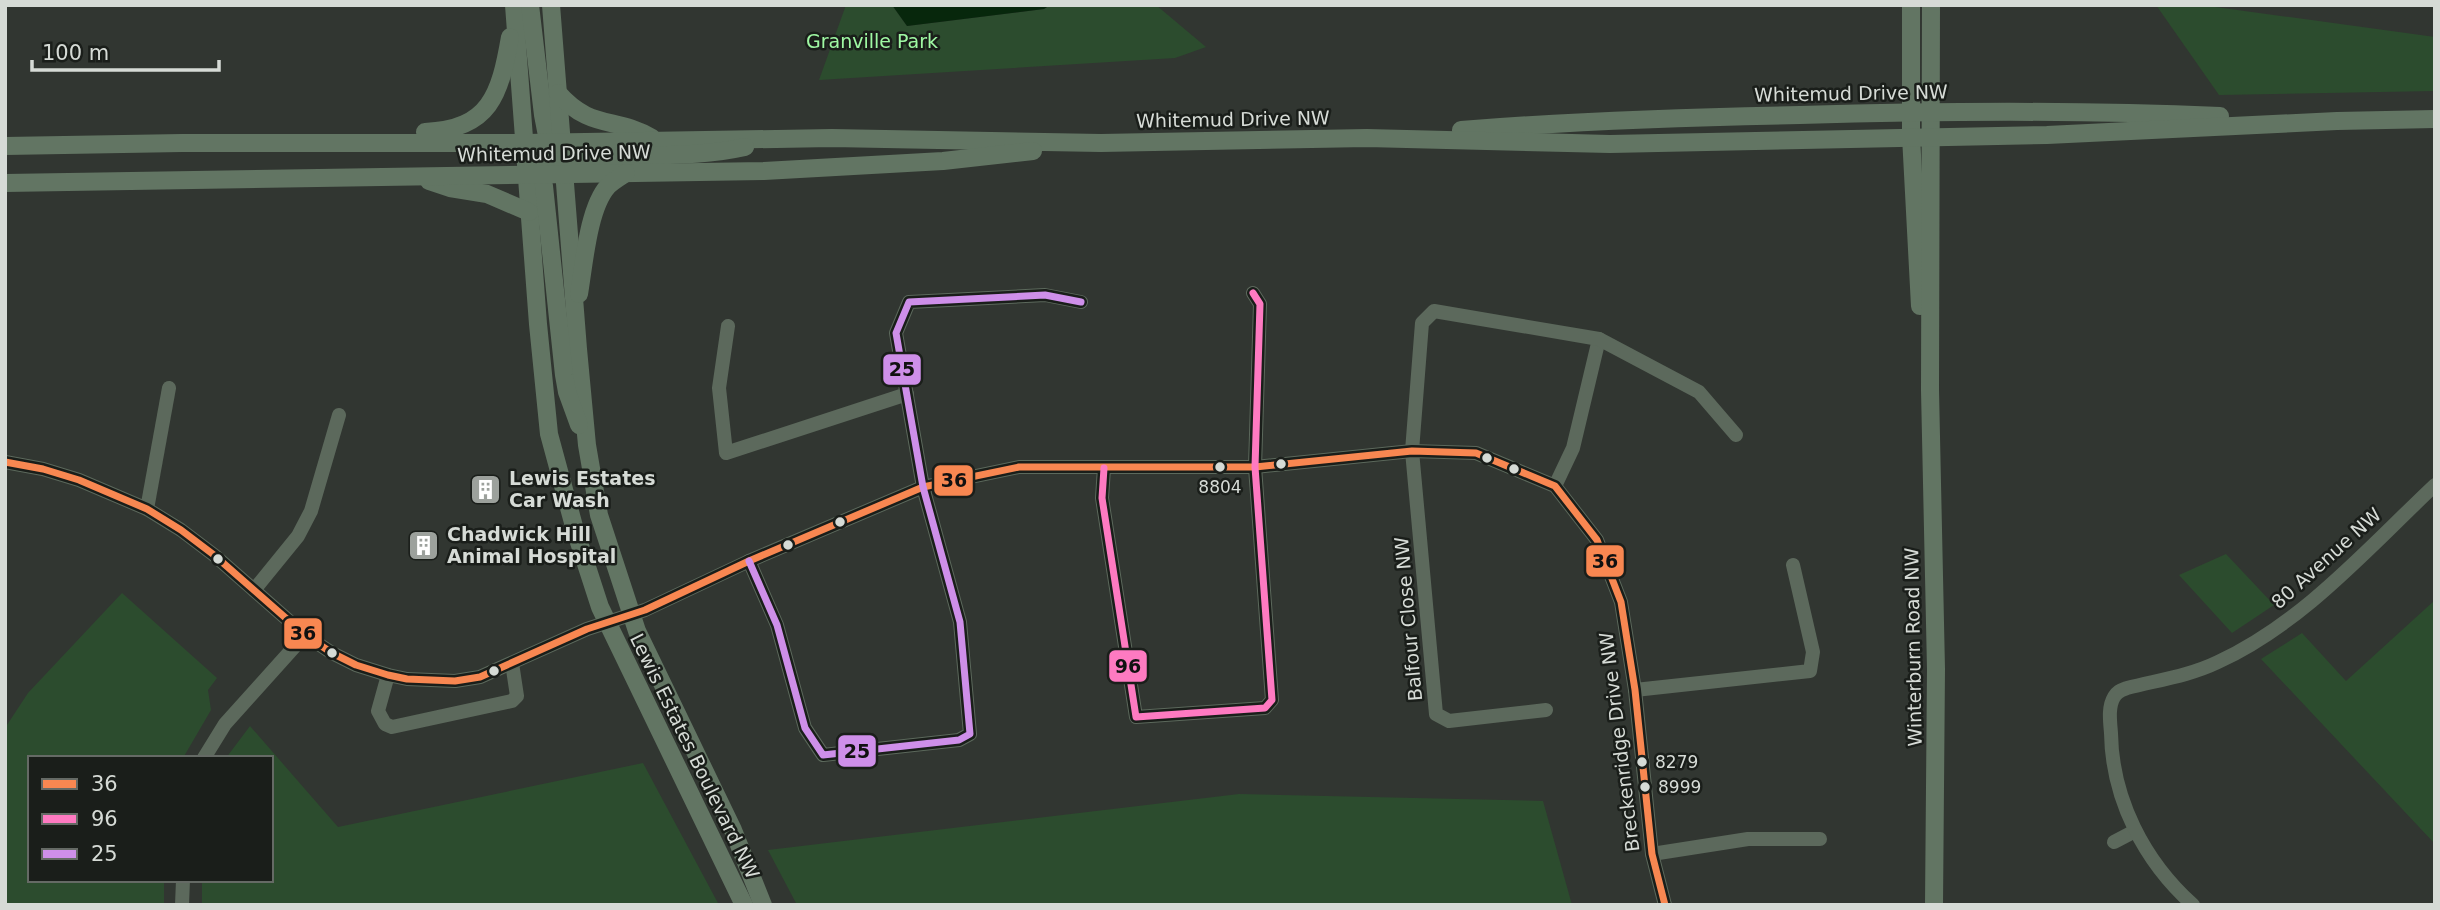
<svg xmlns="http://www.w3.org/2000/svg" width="2440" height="910" viewBox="0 0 2440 910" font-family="'DejaVu Sans',sans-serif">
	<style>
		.green { fill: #2c4c2e }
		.water { fill: #07270c }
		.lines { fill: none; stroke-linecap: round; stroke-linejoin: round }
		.minor { stroke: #5c695c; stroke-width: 14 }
		.major { stroke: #627563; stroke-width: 18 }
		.bus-1-casing { stroke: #1a1e1a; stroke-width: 12 }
		.bus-2-casing { stroke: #1a1e1a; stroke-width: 12 }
		.bus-3-casing { stroke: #1a1e1a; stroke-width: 12 }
		.bus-1 { stroke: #f88751; stroke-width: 7 }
		.bus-2 { stroke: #fe7ac1; stroke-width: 7 }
		.bus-3 { stroke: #ce8fe9; stroke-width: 7 }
		.bus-dot { fill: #d6dbd6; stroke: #1a1e1a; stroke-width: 2.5 }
		.labels { text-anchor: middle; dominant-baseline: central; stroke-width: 5; stroke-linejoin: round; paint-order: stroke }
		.bus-label { font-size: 17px; fill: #d6dbd6; stroke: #1a1e1a; text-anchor: start }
		.park-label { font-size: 19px; fill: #9ff8a3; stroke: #1a1e1a }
		.street-label { font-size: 19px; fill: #d6dbd6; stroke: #1a1e1a }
		.poi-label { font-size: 19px; font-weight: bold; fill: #d6dbd6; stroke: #1a1e1a; text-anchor: start }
		.line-badge { stroke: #1a1e1a; stroke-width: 2.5 }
		.pale-badge-label { font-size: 19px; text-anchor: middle; font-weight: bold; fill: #111 }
	</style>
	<rect width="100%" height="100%" fill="#313631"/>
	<!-- green -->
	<g class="green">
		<polygon points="846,5 892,5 907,26 1044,9 1050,5 1156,5 1206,47 1175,58 819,80"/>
		<polygon points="2156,5 2201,5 2435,37 2435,91 2219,95"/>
		<polygon points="2226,554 2274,605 2232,633 2179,575"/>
		<polygon points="122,593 217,678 208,690 211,710 183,758 30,758 30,880 164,880 164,905 5,905 5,728 28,693"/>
		<polygon points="2435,600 2435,844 2261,659 2302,633 2346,681"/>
		<polygon points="250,726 338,827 643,763 719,905 202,905 202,880 271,880 271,758 226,758"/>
		<polygon points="1239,794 1543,801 1572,905 797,905 768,850"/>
	</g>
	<!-- water -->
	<polygon class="water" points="892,5 1050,5 1044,9 907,26"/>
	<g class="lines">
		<!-- minor -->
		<g class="minor">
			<polyline points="728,326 719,388 726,453 907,394"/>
			<polyline points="5,462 43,469 79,480 147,509 181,530 214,555 305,635 332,653 356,665 388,675 407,679 455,681 480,677 587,629 645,610 749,561 923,487 1019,467 1255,467 1412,451 1476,453 1555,486 1597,540 1621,602 1635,690 1652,854 1665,905"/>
			<polyline points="1104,468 1102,498 1136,717 1265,708 1272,700 1255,467 1260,304 1253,293"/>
			<polyline points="1555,486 1573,448 1599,339"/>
			<polyline points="147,509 169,388"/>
			<polyline points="749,561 777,625 805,728 823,755 959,740 970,734 960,622 923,487 896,333 909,302 1045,295 1081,302"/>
			<polyline points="254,590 298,536 311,511 339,415"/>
			<polyline points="388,675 378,711 385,724 392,727 512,701 517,696 512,663"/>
			<polyline points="1635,690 1810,671 1813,652 1793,565"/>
			<polyline points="1546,710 1449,721 1436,714 1412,451 1422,323 1434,311 1599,339 1699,392 1736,435"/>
			<polyline points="204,758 225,724 305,635"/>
			<polyline points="2114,842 2135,831"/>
			<polyline points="1652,854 1748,839 1820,839"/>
			<polyline points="182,905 183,880"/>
			<path d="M 2193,905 C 2144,861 2112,799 2111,733 C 2110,721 2108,707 2114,697 C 2117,691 2122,690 2127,688 C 2158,680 2189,676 2218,662 C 2303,623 2368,548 2435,485"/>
		</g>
		<!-- major -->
		<g class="major">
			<polyline points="514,5 538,324 549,434 575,530 600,607 744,905"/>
			<polyline points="530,5 543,115 550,151"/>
			<polyline points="551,5 578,349 587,445 599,515 637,631 733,830 763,905"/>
			<polyline points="1911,5 1911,136 1920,306"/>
			<polyline points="1931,5 1930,390 1936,669 1934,905"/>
			<path d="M 558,93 C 591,131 616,116 652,138"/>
			<path d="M 1461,130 C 1574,121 1687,117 1800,115 C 1940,111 2080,110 2220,116"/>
			<path d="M 425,132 C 490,129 500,95 510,37"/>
			<polyline points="5,146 182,143 525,143 832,138 1101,143 1367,138 1610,144 2047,135 2337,121 2435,119"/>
			<path d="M 553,163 C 616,150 682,161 745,147"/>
			<polyline points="538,164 544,186 564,375 567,392 579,425"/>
			<polyline points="429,181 450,188 487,194 529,212"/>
			<polyline points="5,183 764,171 943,161 1033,151"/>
			<path d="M 579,294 C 584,265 588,208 608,186 C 613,181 620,177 626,173"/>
		</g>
		<defs>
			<polyline id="bus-1" points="5,462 43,469 79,480 147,509 181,530 214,555 305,635 332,653 356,665 388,675 407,679 455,681 480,677 587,629 645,610 749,561 923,487 1019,467 1255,467 1412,451 1476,453 1555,486 1597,540 1621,602 1635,690 1652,854 1665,905"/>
			<polyline id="bus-2" points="1104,468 1102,498 1136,717 1265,708 1272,700 1255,467 1260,304 1253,293"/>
			<polyline id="bus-3" points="749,561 777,625 805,728 823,755 959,740 970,734 960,622 923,487 896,333 909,302 1045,295 1081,302"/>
		</defs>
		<!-- bus-1 casing -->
		<use href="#bus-1" class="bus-1-casing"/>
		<!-- bus-2 casing -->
		<use href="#bus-2" class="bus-2-casing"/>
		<!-- bus-3 casing -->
		<use href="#bus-3" class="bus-3-casing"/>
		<!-- bus-1 -->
		<use href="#bus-1" class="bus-1"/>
		<!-- bus-2 -->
		<use href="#bus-2" class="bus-2"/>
		<!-- bus-3 -->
		<use href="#bus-3" class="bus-3"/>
	</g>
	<!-- icons -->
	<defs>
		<symbol id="building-square" viewBox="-11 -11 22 22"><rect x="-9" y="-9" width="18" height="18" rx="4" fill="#9ca19c" stroke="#1a1e1a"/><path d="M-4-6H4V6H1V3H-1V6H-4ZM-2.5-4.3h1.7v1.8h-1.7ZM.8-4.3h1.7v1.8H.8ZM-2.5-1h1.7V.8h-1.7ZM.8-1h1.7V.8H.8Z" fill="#fff"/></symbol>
	</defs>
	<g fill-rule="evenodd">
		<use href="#building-square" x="468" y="472" width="35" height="35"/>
		<use href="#building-square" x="406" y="528" width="35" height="35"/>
	</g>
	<!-- markers -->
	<g class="bus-dot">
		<circle cx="1487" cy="458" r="6"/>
		<circle cx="1281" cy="464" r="6"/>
		<circle cx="1220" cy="467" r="6"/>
		<circle cx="1514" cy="469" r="6"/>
		<circle cx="840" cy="522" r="6"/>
		<circle cx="788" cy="545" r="6"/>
		<circle cx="218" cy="559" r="6"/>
		<circle cx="332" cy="653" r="6"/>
		<circle cx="494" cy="671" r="6"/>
		<circle cx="1642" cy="762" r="6"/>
		<circle cx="1645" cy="787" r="6"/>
	</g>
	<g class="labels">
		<!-- bus labels -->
		<g class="bus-label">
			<text x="1220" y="487" text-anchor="middle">8804</text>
			<text x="1655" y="762">8279</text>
			<text x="1658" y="787">8999</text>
		</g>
		<!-- park labels -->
		<g class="park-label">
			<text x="872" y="41">Granville Park</text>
		</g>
		<!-- street labels -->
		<g class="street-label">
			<text transform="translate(1851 93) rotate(-1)">Whitemud Drive NW</text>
			<text transform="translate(1233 119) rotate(-1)">Whitemud Drive NW</text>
			<text transform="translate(554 153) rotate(-1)">Whitemud Drive NW</text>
			<text transform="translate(2326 558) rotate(-42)">80 Avenue NW</text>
			<text transform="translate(1408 619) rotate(-95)">Balfour Close NW</text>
			<text transform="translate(1913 647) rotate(-91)">Winterburn Road NW</text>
			<text transform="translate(1619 742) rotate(-97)">Breckenridge Drive NW</text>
			<text transform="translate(695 756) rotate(64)">Lewis Estates Boulevard NW</text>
		</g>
		<!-- poi labels -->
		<g class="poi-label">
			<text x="509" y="478">Lewis Estates<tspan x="509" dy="22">Car Wash</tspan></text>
			<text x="447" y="534">Chadwick Hill<tspan x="447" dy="22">Animal Hospital</tspan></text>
		</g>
	</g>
	<g class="line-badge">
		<rect x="882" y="353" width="40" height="33" rx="7" fill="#ce8fe9"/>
		<rect x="933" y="464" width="41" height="33" rx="7" fill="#f88751"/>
		<rect x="1585" y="544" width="40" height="34" rx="7" fill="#f88751"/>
		<rect x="283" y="617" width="40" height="33" rx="7" fill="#f88751"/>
		<rect x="1108" y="649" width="40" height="34" rx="7" fill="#fe7ac1"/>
		<rect x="837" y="734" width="40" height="34" rx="7" fill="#ce8fe9"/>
	</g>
	<g class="pale-badge-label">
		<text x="902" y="376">25</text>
		<text x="954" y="487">36</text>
		<text x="1605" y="568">36</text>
		<text x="303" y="640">36</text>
		<text x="1128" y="673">96</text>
		<text x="857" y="758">25</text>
	</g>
	<!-- border -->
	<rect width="2440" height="910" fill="none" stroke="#d6dbd6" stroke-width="14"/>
	<!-- legend -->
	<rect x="28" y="756" width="245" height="126" fill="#1a1e1a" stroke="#656a65" stroke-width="2"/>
	<rect x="42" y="779" width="35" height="10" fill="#f88751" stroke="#656a65" stroke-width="2"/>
	<text x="91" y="791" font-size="21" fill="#d6dbd6">36</text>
	<rect x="42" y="814" width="35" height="10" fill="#fe7ac1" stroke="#656a65" stroke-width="2"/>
	<text x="91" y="826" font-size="21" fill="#d6dbd6">96</text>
	<rect x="42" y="849" width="35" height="10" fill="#ce8fe9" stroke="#656a65" stroke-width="2"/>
	<text x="91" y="861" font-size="21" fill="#d6dbd6">25</text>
	<!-- scale -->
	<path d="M32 60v10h187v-10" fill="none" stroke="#d6dbd6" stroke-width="3.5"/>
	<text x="42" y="60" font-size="21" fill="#d6dbd6" stroke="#1a1e1a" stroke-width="5" paint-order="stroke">100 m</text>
</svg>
